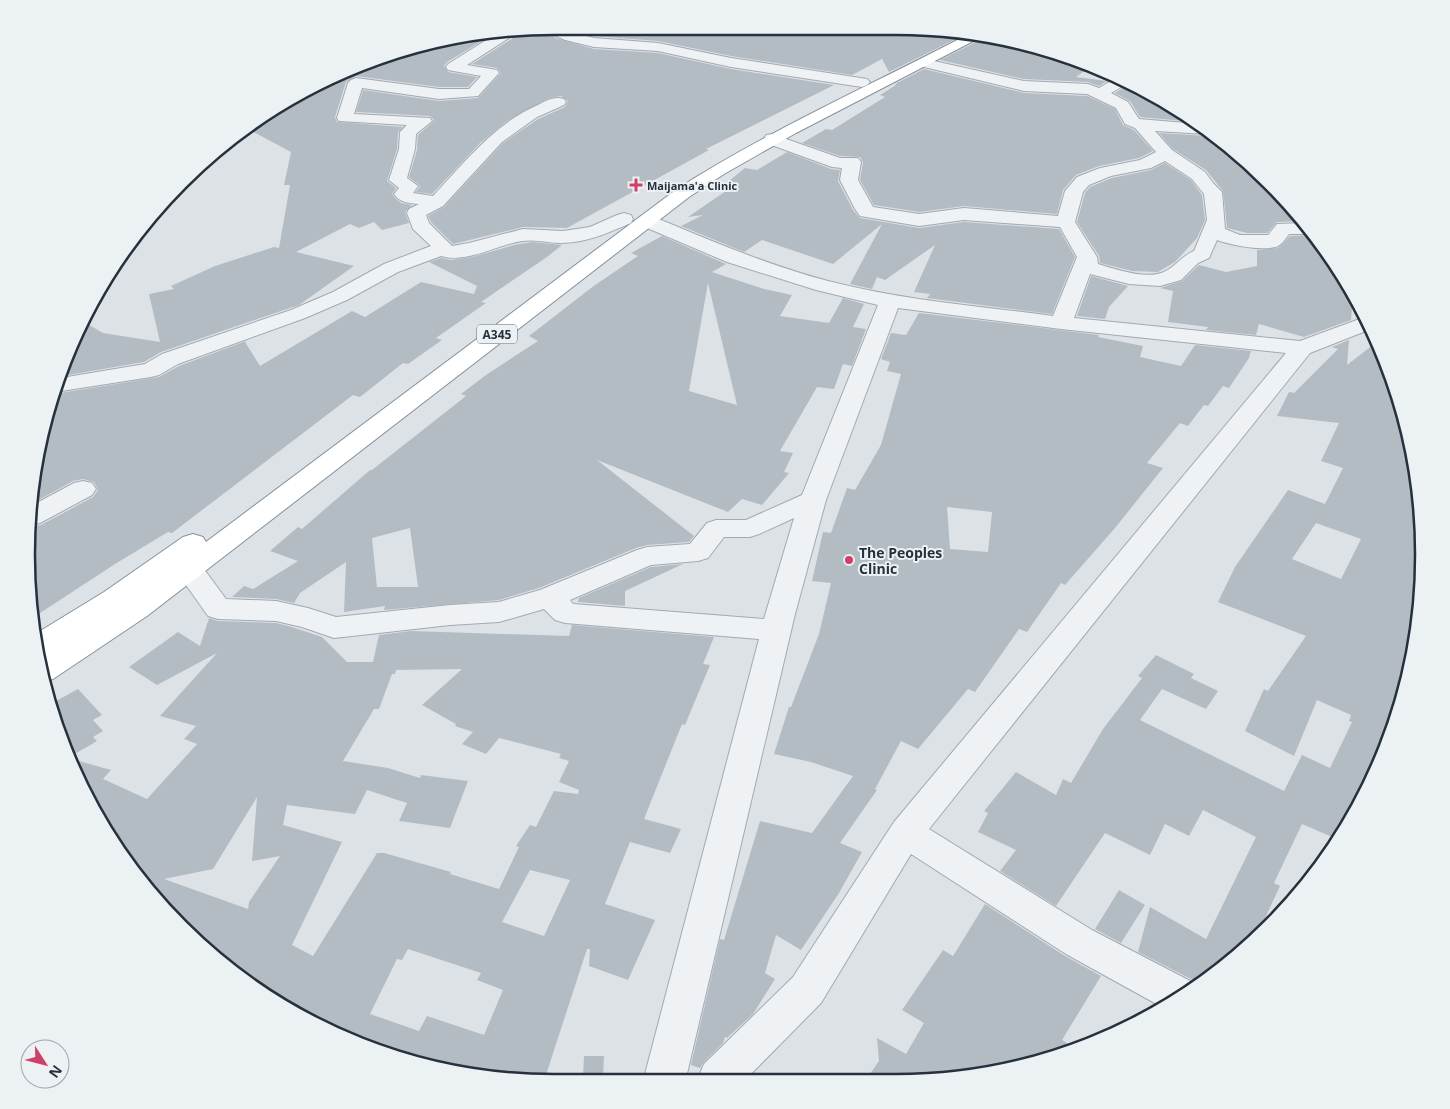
<svg xmlns="http://www.w3.org/2000/svg" width="1450" height="1109" viewBox="0 0 1450 1109" font-family="'Open Sans',sans-serif">
	<style>
		.building { fill: #b4bcc3; fill-rule: evenodd }
		.lines { fill: none; stroke-linecap: round; stroke-linejoin: round }
		.minor-casing { stroke: #a2a9b1; stroke-width: 2 }
		.trunk-casing { stroke: #84919d; stroke-width: 2 }
		.minor { fill: #eff2f5; fill-rule: evenodd }
		.trunk { fill: #fff; fill-rule: evenodd }
		.poi-dot { fill: #ce4067; stroke: #ecf1f4; stroke-width: 2 }
		.labels { text-anchor: middle; dominant-baseline: central; stroke-width: 4; stroke-linejoin: round; paint-order: stroke }
		.far-poi-label { font-size: 11px; font-weight: bold; fill: #26313d; stroke: #ecf1f4; text-anchor: start }
		.shield { fill: #ecf1f4; stroke: #616b74; stroke-width: 1 }
		.shield-label { font-size: 12px; font-weight: bold; fill: #26313d }
		.poi-label { font-size: 14px; font-weight: bold; fill: #26313d; stroke: #ecf1f4; text-anchor: start }
		.rim { fill: none; stroke: #26313d; stroke-width: 2.5 }
	</style>
	<rect width="100%" height="100%" fill="#dde2e7"/>
	<!-- building -->
	<g class="building">
		<polygon points="569,26 928,27 962,36 889,72 882,59 852,75 731,56 658,41 594,36 570,29"/>
		<polygon points="551,27 555,38 594,49 658,53 731,69 834,85 706,149 709,150 567,228 523,227 453,244 431,222 428,216 444,207 503,143 538,119 565,107 568,101 561,96 550,98 507,121 480,143 432,194 416,192 420,186 409,177 417,150 418,135 433,122 434,120 430,116 356,112 363,90 439,101 478,98 501,73 497,68 472,64 513,38 515,32"/>
		<polygon points="492,35 447,62 444,66 448,72 477,77 468,87 439,87 356,76 346,82 335,117 337,122 403,127 398,132 397,149 387,181 396,188 392,194 395,198 401,203 412,205 405,212 409,223 382,230 374,222 359,228 350,224 296,252 354,266 299,305 290,308 161,352 144,362 62,376 84,322 103,333 160,342 149,294 174,289 171,286 215,266 274,247 279,248 290,185 284,185 291,152 248,129 290,97 302,92 307,94 390,61 381,60 418,44"/>
		<polygon points="980,40 994,43 1001,40 1050,51 1091,66 1076,77 1107,81 1099,86 1088,82 1024,79 940,60"/>
		<polygon points="924,69 1024,93 1087,96 1115,109 1123,125 1134,130 1153,151 1139,158 1099,166 1076,175 1063,190 1057,214 964,206 919,212 874,205 860,180 863,162 860,157 840,156 802,143 826,129 832,130 885,97 880,95 896,85 895,84"/>
		<polygon points="1130,84 1137,85 1195,122 1140,117 1130,101 1115,93"/>
		<polygon points="1159,133 1207,136 1214,133 1269,181 1302,221 1277,222 1267,233 1247,233 1227,228 1223,191 1206,170 1173,149"/>
		<polygon points="787,152 831,169 840,170 838,181 853,210 860,218 919,228 964,222 1059,229 1075,257 1052,314 927,298 930,294 914,292 935,245 885,280 877,277 872,289 850,284 882,224 833,264 762,240 744,252 681,226 703,215 688,217 726,191 719,189 745,168 757,170"/>
		<polygon points="1165,163 1191,180 1202,195 1205,220 1197,238 1175,262 1158,272 1132,271 1100,263 1099,256 1077,222 1085,193 1090,187 1112,178 1151,170"/>
		<polygon points="1313,235 1335,262 1353,295 1351,320 1304,337 1259,324 1256,335 1206,330 1208,327 1168,322 1173,291 1160,288 1182,281 1199,265 1226,272 1257,266 1257,250 1278,248 1290,236"/>
		<path d="M 662,236 L 726,264 L 712,272 L 764,289 L 792,295 L 780,316 L 829,323 L 843,298 L 864,304 L 853,327 L 866,329 L 852,366 L 843,364 L 834,389 L 817,387 L 780,451 L 793,453 L 784,472 L 789,473 L 762,505 L 742,499 L 728,512 L 597,460 L 694,536 L 689,542 L 647,545 L 636,548 L 539,588 L 499,600 L 384,610 L 385,606 L 344,612 L 346,562 L 300,593 L 294,603 L 276,599 L 232,597 L 244,586 L 253,589 L 298,561 L 270,551 L 298,527 L 302,529 L 370,470 L 372,470 L 466,396 L 461,394 L 486,375 L 538,341 L 529,336 L 595,285 L 638,256 L 631,253 ZM 708,283 L 737,405 L 689,391 ZM 410,528 L 418,587 L 377,587 L 372,538 Z"/>
		<polygon points="532,242 562,245 547,257 481,302 486,303 436,338 442,340 408,364 403,363 360,397 353,395 172,533 168,532 115,564 34,617 26,555 30,527 41,525 93,497 98,490 94,482 83,479 73,481 33,503 44,418 54,394 159,377 179,366 246,341 245,342 260,366 352,311 365,317 421,282 474,294 477,286 429,262 441,258 451,260 472,257 514,245"/>
		<polygon points="1091,276 1128,286 1109,307 1105,319 1077,316"/>
		<path d="M 919,313 L 1099,335 L 1098,337 L 1143,346 L 1140,357 L 1181,366 L 1195,345 L 1251,351 L 1249,358 L 1229,388 L 1223,386 L 1208,406 L 1204,405 L 1188,426 L 1180,423 L 1147,463 L 1163,468 L 1115,528 L 1065,585 L 1061,583 L 1027,632 L 1019,629 L 975,692 L 968,689 L 918,749 L 901,741 L 875,789 L 877,790 L 840,843 L 862,852 L 839,893 L 801,950 L 776,935 L 765,973 L 775,979 L 753,1014 L 727,1038 L 725,1037 L 723,1043 L 703,1063 L 700,1068 L 691,1065 L 720,939 L 724,940 L 760,821 L 812,833 L 853,776 L 811,762 L 774,754 L 789,707 L 791,707 L 819,634 L 831,583 L 812,581 L 823,532 L 831,533 L 847,488 L 855,490 L 881,445 L 901,374 L 887,371 L 890,362 L 881,359 L 891,333 L 906,335 ZM 947,507 L 992,512 L 988,552 L 950,549 Z"/>
		<path d="M 1349,340 L 1347,365 L 1378,341 L 1384,353 L 1414,452 L 1424,555 L 1414,658 L 1398,707 L 1384,745 L 1387,746 L 1383,757 L 1339,840 L 1302,824 L 1274,883 L 1280,886 L 1255,940 L 1199,986 L 1197,982 L 1138,952 L 1150,907 L 1206,939 L 1256,837 L 1203,810 L 1189,836 L 1165,824 L 1150,855 L 1105,833 L 1056,906 L 1000,871 L 1016,850 L 978,832 L 988,813 L 984,811 L 1016,772 L 1056,795 L 1063,779 L 1071,783 L 1103,729 L 1142,678 L 1138,676 L 1156,655 L 1194,674 L 1191,678 L 1218,691 L 1206,709 L 1162,689 L 1140,720 L 1284,791 L 1302,755 L 1330,768 L 1352,722 L 1349,721 L 1351,715 L 1317,700 L 1294,756 L 1245,731 L 1264,689 L 1268,691 L 1306,636 L 1218,602 L 1235,567 L 1288,490 L 1325,504 L 1343,468 L 1321,461 L 1339,423 L 1277,416 L 1289,392 L 1294,393 L 1338,349 L 1332,347 ZM 1316,523 L 1361,539 L 1341,579 L 1292,559 Z"/>
		<polygon points="683,564 625,591 625,606 578,602 579,598 651,567"/>
		<path d="M 209,618 L 218,621 L 276,623 L 292,627 L 322,637 L 347,662 L 373,662 L 379,635 L 411,631 L 569,636 L 572,625 L 714,637 L 703,664 L 710,665 L 685,725 L 682,724 L 644,819 L 681,829 L 670,853 L 630,842 L 605,904 L 655,920 L 628,980 L 589,966 L 590,949 L 587,949 L 545,1078 L 485,1078 L 353,1043 L 263,995 L 181,928 L 115,848 L 67,757 L 49,705 L 78,689 L 102,715 L 93,720 L 103,731 L 93,737 L 97,741 L 68,758 L 111,770 L 103,779 L 147,799 L 197,744 L 184,739 L 196,726 L 160,716 L 217,653 L 157,685 L 129,667 L 178,632 L 200,646 ZM 462,669 L 422,705 L 456,724 L 455,726 L 473,732 L 462,744 L 486,754 L 499,738 L 561,754 L 559,758 L 569,761 L 559,782 L 579,790 L 578,794 L 554,791 L 536,827 L 530,825 L 516,846 L 519,847 L 499,889 L 450,874 L 451,872 L 384,853 L 377,853 L 313,956 L 292,945 L 342,842 L 283,825 L 287,805 L 355,814 L 367,790 L 407,803 L 399,821 L 450,828 L 468,781 L 421,775 L 420,778 L 388,768 L 343,761 L 374,709 L 379,709 L 392,674 L 395,674 L 396,670 ZM 257,797 L 252,861 L 280,856 L 249,902 L 248,909 L 164,879 L 213,869 ZM 530,870 L 570,880 L 544,936 L 502,922 ZM 408,949 L 481,973 L 477,980 L 503,990 L 484,1035 L 427,1016 L 419,1031 L 370,1014 L 397,959 L 402,960 Z"/>
		<polygon points="1119,890 1145,905 1121,943 1093,928 1087,925 1095,929"/>
		<polygon points="985,904 1065,956 1101,976 1062,1040 1077,1049 1066,1055 964,1078 867,1078 879,1061 877,1038 906,1054 924,1023 902,1010 943,950 953,956"/>
		<polygon points="584,1056 604,1056 603,1078 583,1078"/>
	</g>
	<g class="lines">
		<defs>
			<g id="minor">
				<polygon points="553,26 567,26 568,31 594,38 658,43 731,58 867,79 870,82 867,85 862,87 731,67 658,51 594,47 565,40 556,36"/>
				<path d="M 513,32 L 512,36 L 467,65 L 497,70 L 499,73 L 478,96 L 439,99 L 362,88 L 354,114 L 430,118 L 432,121 L 416,134 L 415,149 L 407,178 L 418,186 L 413,193 L 433,196 C 465,162 494,124 538,105 C 546,101 554,96 564,99 L 566,102 L 564,105 L 537,117 L 502,142 L 443,206 L 426,215 L 429,223 L 452,246 L 469,243 L 523,229 L 563,231 L 590,227 L 617,215 L 624,213 L 631,215 L 633,219 L 631,223 C 608,233 586,243 561,243 C 549,243 535,239 523,241 C 497,244 467,264 441,256 L 398,272 L 347,300 L 305,318 L 178,364 L 159,375 L 151,377 L 55,392 L 61,378 L 145,364 L 162,354 L 291,310 L 333,292 L 384,264 L 431,246 L 413,229 L 407,213 L 409,209 L 419,204 C 409,203 400,203 394,194 L 399,188 L 389,180 L 399,149 L 400,132 L 407,125 L 339,121 L 337,118 L 348,83 L 351,80 L 356,78 L 439,89 L 469,89 L 481,76 L 448,70 L 446,67 L 448,64 L 496,34 Z"/>
				<path d="M 925,59 L 1024,81 L 1088,84 L 1099,88 L 1118,77 L 1129,81 L 1130,82 L 1111,93 L 1128,102 L 1139,119 L 1198,124 L 1212,133 L 1207,134 L 1155,131 L 1172,150 L 1205,172 L 1213,183 L 1222,192 L 1225,229 L 1240,235 L 1268,235 L 1277,224 L 1304,223 L 1312,234 L 1289,234 C 1286,238 1282,244 1278,246 C 1264,252 1231,245 1217,240 L 1209,258 L 1198,263 L 1181,280 L 1160,286 L 1129,284 L 1090,274 L 1074,318 L 1300,341 L 1365,317 L 1371,329 L 1310,353 L 929,829 L 1092,930 L 1196,984 L 1197,987 L 1189,994 L 1162,1007 L 1066,954 L 911,854 L 821,1003 L 747,1078 L 698,1078 L 704,1064 L 793,977 L 894,822 L 1286,353 L 1061,329 L 898,308 L 826,500 L 795,614 L 686,1078 L 644,1078 L 759,639 L 565,623 L 555,620 L 544,609 L 499,622 L 450,625 L 334,638 L 302,627 L 276,621 L 218,619 L 208,616 L 174,568 L 178,561 L 188,559 L 198,561 L 226,599 L 276,601 L 308,608 L 336,617 L 450,605 L 499,602 L 540,590 L 637,550 L 647,547 L 690,544 L 707,523 L 716,520 L 746,520 L 802,495 L 878,305 L 816,290 L 727,262 L 640,225 L 638,221 L 640,217 L 647,215 L 654,217 C 711,241 768,265 828,281 C 901,300 978,306 1053,316 L 1077,257 L 1060,227 L 964,220 L 919,226 L 860,216 L 855,209 L 840,180 L 842,168 L 832,167 L 766,143 L 764,139 L 766,135 L 772,134 L 840,158 L 858,158 L 861,162 L 858,180 L 873,207 L 919,214 L 964,208 L 1058,216 L 1065,191 L 1077,177 L 1100,168 L 1140,160 L 1156,152 L 1135,128 L 1125,124 L 1116,108 L 1087,94 L 1024,91 L 920,66 L 918,63 L 920,60 ZM 1165,161 L 1192,179 L 1204,194 L 1207,220 L 1194,251 C 1182,256 1177,265 1166,271 C 1148,281 1115,269 1098,264 L 1097,257 L 1075,222 L 1083,192 L 1089,185 L 1111,176 L 1151,168 ZM 794,518 L 764,619 L 573,604 L 570,600 L 651,565 L 698,561 L 708,558 L 724,537 L 750,537 L 759,534 Z"/>
				<polygon points="83,481 92,483 96,489 92,495 40,523 30,525 33,505 74,483"/>
			</g>
			<path id="trunk" d="M 969,34 L 983,36 L 796,133 L 724,174 L 689,197 L 147,616 L 53,679 L 43,682 L 40,658 L 44,655 L 40,656 L 37,633 L 104,592 L 183,537 L 193,534 L 203,537 L 206,542 L 677,189 C 770,130 871,85 969,34 Z"/>
		</defs>
		<!-- minor casing -->
		<use href="#minor" class="minor-casing"/>
		<!-- trunk casing -->
		<use href="#trunk" class="trunk-casing"/>
		<!-- minor -->
		<use href="#minor" class="minor"/>
		<!-- trunk -->
		<use href="#trunk" class="trunk"/>
	</g>
	<!-- markers -->
	<g class="poi-dot">
		<path d="M633.5 177.5h5v5h5v5h-5v5h-5v-5h-5v-5h5z"/>
		<circle cx="849" cy="560" r="5"/>
	</g>
	<g class="labels">
		<!-- far-poi labels -->
		<g class="far-poi-label">
			<text x="647" y="185">Maijama'a Clinic</text>
		</g>
		<!-- shield labels -->
		<rect class="shield" x="477" y="324.5" width="40" height="19" rx="4"/>
		<g class="shield-label">
			<text x="497" y="334">A345</text>
		</g>
		<!-- poi labels -->
		<g class="poi-label">
			<text x="859" y="552">The Peoples<tspan x="859" dy="16">Clinic</tspan></text>
		</g>
	</g>
	<!-- crop -->
	<path d="M0 0H1450V1109H0ZM554 35H896A519 519 0 0 1 1415 554V555A519 519 0 0 1 896 1074H554A519 519 0 0 1 35 555V554A519 519 0 0 1 554 35Z" fill="#ecf1f4" fill-rule="evenodd"/>
	<path class="rim" d="M554 35H896A519 519 0 0 1 1415 554V555A519 519 0 0 1 896 1074H554A519 519 0 0 1 35 555V554A519 519 0 0 1 554 35Z"/>
	<!-- north arrow -->
	<g transform="translate(45 1064) rotate(126)"><circle r="24" fill="#ecf1f4" stroke="#9da4ab"/>
	<path d="M0-4L9 19L0 12L-9 19Z" fill="#ce4067"/>
	<text y="-8" font-size="14" font-weight="bold" text-anchor="middle" fill="#26313d">N</text>
	</g>
</svg>
